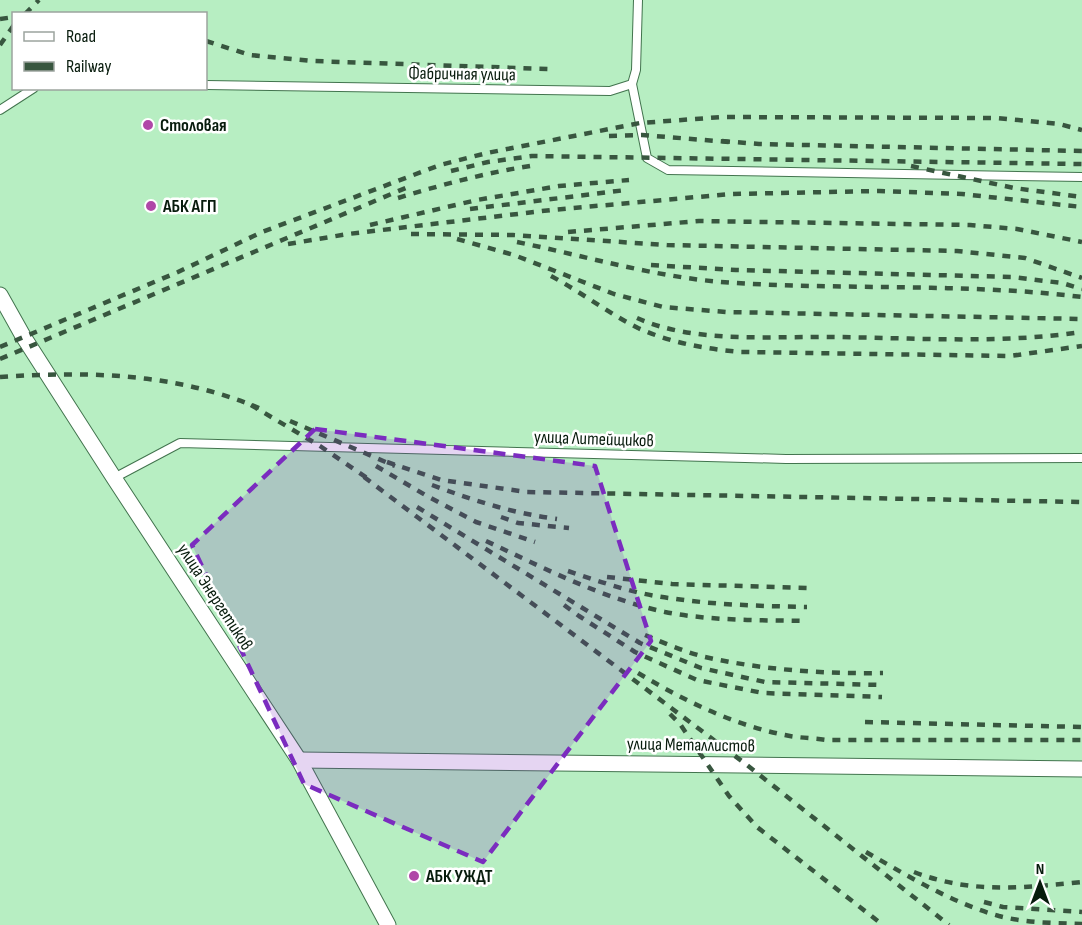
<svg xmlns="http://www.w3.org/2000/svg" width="1082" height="925" viewBox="0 0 1082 925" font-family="'Sofia Sans Condensed',sans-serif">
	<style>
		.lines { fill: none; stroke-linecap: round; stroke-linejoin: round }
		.service-casing { stroke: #42744e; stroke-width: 10 }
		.minor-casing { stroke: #42744e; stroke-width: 17 }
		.service { stroke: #fff; stroke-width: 8 }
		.minor { stroke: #fff; stroke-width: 15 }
		.rail { stroke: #38563f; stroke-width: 4.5; stroke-dasharray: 8 8; stroke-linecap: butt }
		.marked { fill: #7b2cbf; fill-opacity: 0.2; stroke: #7b2cbf; stroke-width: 4.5; stroke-dasharray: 12 8; stroke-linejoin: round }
		.poi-dot { fill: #b047a8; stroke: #fff; stroke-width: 2 }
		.labels { text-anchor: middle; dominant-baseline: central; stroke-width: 5; stroke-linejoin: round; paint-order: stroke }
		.street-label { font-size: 18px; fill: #071b0c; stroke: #fff }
		.poi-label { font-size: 18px; font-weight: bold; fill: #071b0c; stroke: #fff; text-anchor: start }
	</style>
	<rect width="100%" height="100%" fill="#b7eec2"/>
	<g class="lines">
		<defs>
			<g id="service">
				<polyline points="632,84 647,158 668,170 1082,177"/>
				<polyline points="206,85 610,91 632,84 636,70 638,0"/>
				<polyline points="0,110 34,88"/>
				<polyline points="114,478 180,443 786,459 1082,458"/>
			</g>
			<g id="minor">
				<polyline points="0,295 23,336 114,478 299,760 388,925"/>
				<polyline points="299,760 1082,769"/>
			</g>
		</defs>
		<!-- service casing -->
		<use href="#service" class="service-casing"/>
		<!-- minor casing -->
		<use href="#minor" class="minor-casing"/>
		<!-- service -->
		<use href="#service" class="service"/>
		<!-- minor -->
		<use href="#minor" class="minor"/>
		<!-- rail -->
		<g class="rail">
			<polyline points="25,14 39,0"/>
			<polyline points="0,19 14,17"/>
			<polyline points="206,41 250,55 313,61 548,69"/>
			<polyline points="0,45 14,25"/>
			<polyline points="609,136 642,135 729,142"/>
			<polyline points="722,141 759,144 1082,151"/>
			<polyline points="911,166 1014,188 1082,197"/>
			<polyline points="451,171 488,162 532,156 1082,164"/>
			<path d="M 398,198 C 444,184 489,172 536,165"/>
			<polyline points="470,209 626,190"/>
			<polyline points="370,225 477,200 559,186 629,180"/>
			<polyline points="568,232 699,221 970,225 1017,229 1082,242"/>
			<polyline points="411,234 513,235 667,245 957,251 1025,258 1082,278"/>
			<polyline points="457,239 514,255 614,294 663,307 726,312 1082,319"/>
			<path d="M 517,242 C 590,257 661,279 736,283 C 851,290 967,283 1082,297"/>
			<polyline points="288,244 348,234 551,210 731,194 879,191 962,194 1082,207"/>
			<polyline points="651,265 736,270 1012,277 1062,283 1082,289"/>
			<path d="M 551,276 C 581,292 608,313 638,328 C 671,343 706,349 741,352 L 1010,356 L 1082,346"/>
			<path d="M 637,318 C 695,344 772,336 836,337 C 918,338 1000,344 1082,332"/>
			<polyline points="0,347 178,272 262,232 440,165 487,153 640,123 723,117 997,118 1059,124 1082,130"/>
			<polyline points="0,359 408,187"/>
			<path d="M 0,377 C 90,371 175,373 259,408"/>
			<polyline points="251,405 320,446 370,480"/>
			<polyline points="290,421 395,466"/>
			<polyline points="387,462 441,480 527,492 1082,502"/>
			<polyline points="376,466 427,496 476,522 535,542"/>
			<polyline points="364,477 747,765 949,925"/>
			<path d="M 432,485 C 475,501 512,513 557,519"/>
			<polyline points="417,507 640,643 701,668 765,682 883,685"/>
			<polyline points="501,517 518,523 569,528"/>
			<path d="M 486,541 C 544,568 601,598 665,612 C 711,621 760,620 807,621"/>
			<path d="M 568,571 C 601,582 635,594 669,598 C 715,605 761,606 807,607"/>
			<polyline points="607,577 672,584 807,588"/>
			<polyline points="564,605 579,616 635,652 697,680 763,693 882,697"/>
			<path d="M 645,635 C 664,643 685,652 705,657 C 764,670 823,674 883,673"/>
			<path d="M 638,673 C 683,700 733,725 785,735 C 798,738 813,738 827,740 L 1082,740"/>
			<polyline points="670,714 680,724 729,796 757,827 883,925"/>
			<polyline points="865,722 1082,727"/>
			<path d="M 866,852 C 908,876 952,903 999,916 C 1026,923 1055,923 1082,924"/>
			<path d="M 914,872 C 971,894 1023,888 1082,882"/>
			<polyline points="984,902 1003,907 1082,912"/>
		</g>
	</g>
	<!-- marked area -->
	<path class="marked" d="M 315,429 L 595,466 L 651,641 L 483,862 L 304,784 L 192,545 Z"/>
	<!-- markers -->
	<g class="poi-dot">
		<circle cx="148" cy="125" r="6"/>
		<circle cx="151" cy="206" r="6"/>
		<circle cx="414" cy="876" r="6"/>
	</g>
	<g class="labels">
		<!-- street labels -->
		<g class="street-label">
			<text transform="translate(462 74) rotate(1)">Фабричная улица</text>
			<text transform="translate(594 439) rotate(2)">улица Литейщиков</text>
			<text transform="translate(215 597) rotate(57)">улица Энергетиков</text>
			<text transform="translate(691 745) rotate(1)">улица Металлистов</text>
		</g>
		<!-- poi labels -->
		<g class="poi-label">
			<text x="160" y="125">Столовая</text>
			<text x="163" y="206">АБК АГП</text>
			<text x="426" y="876">АБК УЖДТ</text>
		</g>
	</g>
	<!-- legend -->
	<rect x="12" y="12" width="195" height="78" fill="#ffffff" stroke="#9ca49e" stroke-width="1.5"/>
	<rect x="24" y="32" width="30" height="9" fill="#ffffff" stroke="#9ca49e" stroke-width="1.5"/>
	<text x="66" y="42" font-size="18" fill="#071b0c">Road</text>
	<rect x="24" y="62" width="30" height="9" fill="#38563f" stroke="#9ca49e" stroke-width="1.5"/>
	<text x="66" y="72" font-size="18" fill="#071b0c">Railway</text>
	<!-- north arrow -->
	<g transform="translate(1040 883)" stroke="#ffffff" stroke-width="4.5" paint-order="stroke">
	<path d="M0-4.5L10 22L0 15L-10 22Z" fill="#071b0c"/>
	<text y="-9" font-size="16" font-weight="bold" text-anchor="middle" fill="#071b0c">N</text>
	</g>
</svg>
